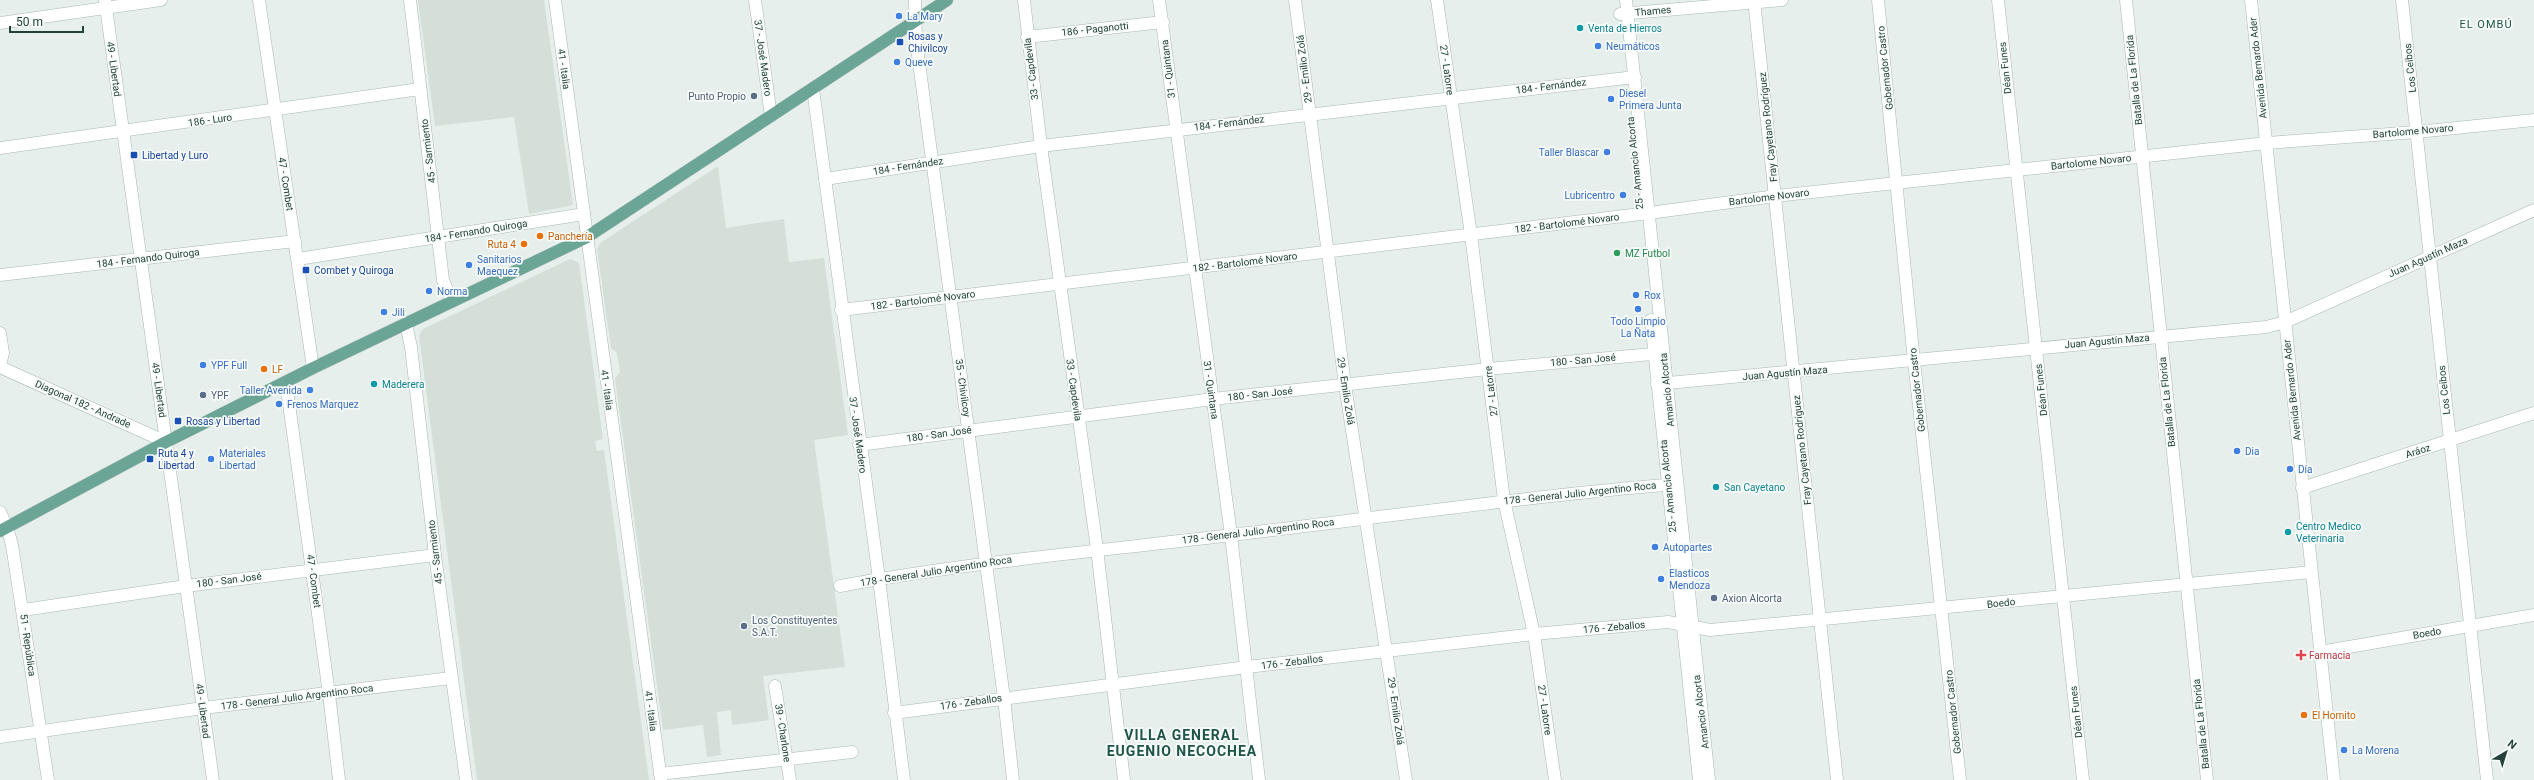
<svg xmlns="http://www.w3.org/2000/svg" width="2534" height="780" viewBox="0 0 2534 780" font-family="Roboto,sans-serif">
	<style>
		.built { fill: #d4dfda }
		.lines { fill: none; stroke-linecap: round; stroke-linejoin: round }
		.minor-casing { stroke: #a8b8b2; stroke-width: 13 }
		.tertiary-casing { stroke: #a8b8b2; stroke-width: 13 }
		.secondary-casing { stroke: #a4bbb3; stroke-width: 13 }
		.primary-casing { stroke: #c2cac8; stroke-width: 13 }
		.minor { stroke: #fff; stroke-width: 12 }
		.tertiary { stroke: #fff; stroke-width: 12 }
		.secondary { stroke: #fff; stroke-width: 12 }
		.primary { stroke: #6aa596; stroke-width: 12 }
		.shop-dot { fill: #3f7fe0; stroke: #f7fbf9; stroke-width: 1.5 }
		.culture-dot { fill: #0f9aa8; stroke: #f7fbf9; stroke-width: 1.5 }
		.transit-dot { fill: #1a4fb4; stroke: #f7fbf9; stroke-width: 1.5 }
		.service-dot { fill: #5c6f8a; stroke: #f7fbf9; stroke-width: 1.5 }
		.food-dot { fill: #e8710a; stroke: #f7fbf9; stroke-width: 1.5 }
		.leisure-dot { fill: #2e9e5b; stroke: #f7fbf9; stroke-width: 1.5 }
		.health-dot { fill: #e0444e; stroke: #f7fbf9; stroke-width: 1.5 }
		.labels { text-anchor: middle; dominant-baseline: central; stroke-width: 3.5; stroke-linejoin: round; paint-order: stroke }
		.street-label { font-size: 10px; fill: #24423a; stroke: #f7fbf9 }
		.shop-label { font-size: 10px; fill: #366cbe; stroke: #f7fbf9; text-anchor: start }
		.culture-label { font-size: 10px; fill: #0d838f; stroke: #f7fbf9; text-anchor: start }
		.transit-label { font-size: 10px; fill: #164399; stroke: #f7fbf9; text-anchor: start }
		.service-label { font-size: 10px; fill: #4e5e75; stroke: #f7fbf9; text-anchor: start }
		.food-label { font-size: 10px; fill: #c56008; stroke: #f7fbf9; text-anchor: start }
		.leisure-label { font-size: 10px; fill: #27864d; stroke: #f7fbf9; text-anchor: start }
		.health-label { font-size: 10px; fill: #be3a42; stroke: #f7fbf9; text-anchor: start }
		.neighbourhood-label { font-size: 11px; letter-spacing: 1px; fill: #1f5548; stroke: #f7fbf9 }
		.district-label { font-size: 14px; font-weight: bold; letter-spacing: 1px; fill: #1f5548; stroke: #f7fbf9 }
	</style>
	<rect width="100%" height="100%" fill="#e6efeb"/>
	<!-- built -->
	<g class="built">
		<polygon points="418,0 544,0 573,205 529,214 514,117 435,126"/>
		<polygon points="718,166 726,228 784,219 789,262 824,258 848,435 814,440 845,667 763,676 769,720 732,725 731,710 717,712 721,755 707,757 703,725 663,730 615,379 620,372 617,353 611,348 597,249 600,243"/>
		<polygon points="570,259 579,263 603,439 595,441 597,451 604,450 649,780 477,780 419,336 423,329"/>
	</g>
	<g class="lines">
		<defs>
			<g id="minor">
				<polyline points="105,0 166,442"/>
				<polyline points="259,0 313,368"/>
				<polyline points="410,0 443,280 452,301"/>
				<polyline points="555,0 661,780"/>
				<polyline points="755,0 771,116"/>
				<polyline points="915,0 916,40 1004,698 1013,780"/>
				<polyline points="1024,0 1041,146 1097,549 1124,780"/>
				<polyline points="1159,0 1231,535 1259,780"/>
				<polyline points="1295,0 1345,385 1406,780"/>
				<polyline points="1437,0 1471,235 1504,500 1534,634 1555,780"/>
				<polyline points="1754,0 1837,780"/>
				<polyline points="1878,0 1914,361 1960,780"/>
				<polyline points="1998,0 2083,780"/>
				<polyline points="2126,0 2207,780"/>
				<polyline points="2402,0 2487,780"/>
				<polyline points="1620,14 1782,0"/>
				<polyline points="0,23 161,0"/>
				<polyline points="1027,37 1163,22"/>
				<polyline points="813,89 879,579 904,780"/>
				<polyline points="0,148 420,89"/>
				<polyline points="825,179 1041,146 1635,77"/>
				<polyline points="298,259 584,214"/>
				<polyline points="0,275 295,241"/>
				<polyline points="841,310 1649,213 1776,196 2267,143 2417,132 2534,120"/>
				<polyline points="406,324 411,347 435,555 466,780"/>
				<polyline points="0,333 3,353 0,365"/>
				<polyline points="0,367 166,442"/>
				<polyline points="286,382 329,694 339,780"/>
				<polyline points="1657,384 2266,327 2285,322 2534,210"/>
				<polyline points="859,445 1213,399 1488,369 1663,353"/>
				<polyline points="2302,488 2534,413"/>
				<polyline points="0,512 7,527 12,545 48,780"/>
				<path d="M 840,586 C 970,562 1100,551 1231,535 C 1379,518 1527,496 1676,484"/>
				<polyline points="23,610 186,586 435,555"/>
				<polyline points="2320,652 2534,615"/>
				<polyline points="775,686 790,780"/>
				<polyline points="894,713 1247,667 1534,634 1668,622 1710,630 2311,572"/>
				<polyline points="0,737 203,708 451,678"/>
				<polyline points="660,774 852,752"/>
			</g>
			<polyline id="tertiary" points="166,442 213,780"/>
			<g id="secondary">
				<polyline points="1626,0 1709,780"/>
				<polyline points="2251,0 2334,780"/>
				<polyline points="1651,320 1699,780"/>
			</g>
			<polyline id="primary" points="0,531 166,442 313,368 587,237 947,0"/>
		</defs>
		<!-- minor casing -->
		<use href="#minor" class="minor-casing"/>
		<!-- tertiary casing -->
		<use href="#tertiary" class="tertiary-casing"/>
		<!-- secondary casing -->
		<use href="#secondary" class="secondary-casing"/>
		<!-- primary casing -->
		<use href="#primary" class="primary-casing"/>
		<!-- minor -->
		<use href="#minor" class="minor"/>
		<!-- tertiary -->
		<use href="#tertiary" class="tertiary"/>
		<!-- secondary -->
		<use href="#secondary" class="secondary"/>
		<!-- primary -->
		<use href="#primary" class="primary"/>
	</g>
	<!-- markers -->
	<g class="shop-dot">
		<circle cx="899" cy="16" r="4"/>
		<circle cx="1598" cy="46" r="4"/>
		<circle cx="897" cy="62" r="4"/>
		<circle cx="1611" cy="99" r="4"/>
		<circle cx="1607" cy="152" r="4"/>
		<circle cx="1623" cy="195" r="4"/>
		<circle cx="469" cy="265" r="4"/>
		<circle cx="429" cy="291" r="4"/>
		<circle cx="1636" cy="295" r="4"/>
		<circle cx="1638" cy="309" r="4"/>
		<circle cx="384" cy="312" r="4"/>
		<circle cx="203" cy="365" r="4"/>
		<circle cx="310" cy="390" r="4"/>
		<circle cx="279" cy="404" r="4"/>
		<circle cx="2237" cy="451" r="4"/>
		<circle cx="211" cy="459" r="4"/>
		<circle cx="2290" cy="469" r="4"/>
		<circle cx="1655" cy="547" r="4"/>
		<circle cx="1661" cy="579" r="4"/>
		<circle cx="2344" cy="750" r="4"/>
	</g>
	<g class="culture-dot">
		<circle cx="1580" cy="28" r="4"/>
		<circle cx="374" cy="384" r="4"/>
		<circle cx="1716" cy="487" r="4"/>
		<circle cx="2288" cy="532" r="4"/>
	</g>
	<g class="transit-dot">
		<rect x="896" y="38" width="8" height="8" rx="2"/>
		<rect x="130" y="151" width="8" height="8" rx="2"/>
		<rect x="302" y="266" width="8" height="8" rx="2"/>
		<rect x="174" y="417" width="8" height="8" rx="2"/>
		<rect x="146" y="455" width="8" height="8" rx="2"/>
	</g>
	<g class="service-dot">
		<circle cx="754" cy="96" r="4"/>
		<circle cx="203" cy="395" r="4"/>
		<circle cx="1714" cy="598" r="4"/>
		<circle cx="744" cy="626" r="4"/>
	</g>
	<g class="food-dot">
		<circle cx="540" cy="236" r="4"/>
		<circle cx="524" cy="244" r="4"/>
		<circle cx="264" cy="369" r="4"/>
		<circle cx="2304" cy="715" r="4"/>
	</g>
	<circle class="leisure-dot" cx="1617" cy="253" r="4"/>
	<path class="health-dot" d="M2299 649h4v4h4v4h-4v4h-4v-4h-4v-4h4z"/>
	<g class="labels">
		<!-- street labels -->
		<g class="street-label">
			<text transform="translate(1653 11) rotate(-5)">Thames</text>
			<text transform="translate(1095 29) rotate(-6)">186 - Paganotti</text>
			<text transform="translate(763 58) rotate(82)">37 - José Madero</text>
			<text transform="translate(1885 68) rotate(-96)">Gobernador Castro</text>
			<text transform="translate(2005 68) rotate(-96)">Déan Funes</text>
			<text transform="translate(2258 68) rotate(-96)">Avenida Bernardo Ader</text>
			<text transform="translate(2410 68) rotate(-96)">Los Ceibos</text>
			<text transform="translate(114 69) rotate(82)">49 - Libertad</text>
			<text transform="translate(564 69) rotate(82)">41 - Italia</text>
			<text transform="translate(1031 69) rotate(-97)">33 - Capdevila</text>
			<text transform="translate(1168 69) rotate(-97)">31 - Quintana</text>
			<text transform="translate(1304 69) rotate(-97)">29 - Emilio Zolá</text>
			<text transform="translate(1447 70) rotate(82)">27 - Latorre</text>
			<text transform="translate(2134 80) rotate(-96)">Batalla de La Florida</text>
			<text transform="translate(1551 86) rotate(-7)">184 - Fernández</text>
			<text transform="translate(210 120) rotate(-8)">186 - Luro</text>
			<text transform="translate(1229 123) rotate(-7)">184 - Fernández</text>
			<text transform="translate(1768 127) rotate(-96)">Fray Cayetano Rodríguez</text>
			<text transform="translate(2413 131) rotate(-5)">Bartolome Novaro</text>
			<text transform="translate(428 151) rotate(-97)">45 - Sarmiento</text>
			<text transform="translate(2091 162) rotate(-6)">Bartolome Novaro</text>
			<text transform="translate(1635 163) rotate(-96)">25 - Amancio Alcorta</text>
			<text transform="translate(908 166) rotate(-9)">184 - Fernández</text>
			<text transform="translate(286 184) rotate(81)">47 - Combet</text>
			<text transform="translate(1769 197) rotate(-7)">Bartolome Novaro</text>
			<text transform="translate(1567 223) rotate(-7)">182 - Bartolomé Novaro</text>
			<text transform="translate(476 231) rotate(-9)">184 - Fernando Quiroga</text>
			<text transform="translate(2428 257) rotate(-24)">Juan Agustín Maza</text>
			<text transform="translate(148 258) rotate(-7)">184 - Fernando Quiroga</text>
			<text transform="translate(1245 262) rotate(-7)">182 - Bartolomé Novaro</text>
			<text transform="translate(923 300) rotate(-7)">182 - Bartolomé Novaro</text>
			<text transform="translate(2107 341) rotate(-5)">Juan Agustín Maza</text>
			<text transform="translate(1583 360) rotate(-5)">180 - San José</text>
			<text transform="translate(1785 373) rotate(-5)">Juan Agustín Maza</text>
			<text transform="translate(963 388) rotate(82)">35 - Chivilcoy</text>
			<text transform="translate(159 390) rotate(82)">49 - Libertad</text>
			<text transform="translate(607 390) rotate(82)">41 - Italia</text>
			<text transform="translate(1074 390) rotate(82)">33 - Capdevila</text>
			<text transform="translate(1211 390) rotate(82)">31 - Quintana</text>
			<text transform="translate(1667 390) rotate(-96)">Amancio Alcorta</text>
			<text transform="translate(1917 390) rotate(-96)">Gobernador Castro</text>
			<text transform="translate(2041 390) rotate(-96)">Déan Funes</text>
			<text transform="translate(2292 390) rotate(-96)">Avenida Bernardo Ader</text>
			<text transform="translate(2444 390) rotate(-96)">Los Ceibos</text>
			<text transform="translate(1346 391) rotate(81)">29 - Emilio Zolá</text>
			<text transform="translate(1491 391) rotate(-97)">27 - Latorre</text>
			<text transform="translate(1260 394) rotate(-6)">180 - San José</text>
			<text transform="translate(2167 402) rotate(-96)">Batalla de La Florida</text>
			<text transform="translate(83 404) rotate(24)">Diagonal 182 - Andrade</text>
			<text transform="translate(939 434) rotate(-8)">180 - San José</text>
			<text transform="translate(858 435) rotate(82)">37 - José Madero</text>
			<text transform="translate(1802 450) rotate(-96)">Fray Cayetano Rodríguez</text>
			<text transform="translate(2418 451) rotate(-18)">Aráoz</text>
			<text transform="translate(1668 486) rotate(-96)">25 - Amancio Alcorta</text>
			<text transform="translate(1580 493) rotate(-6)">178 - General Julio Argentino Roca</text>
			<text transform="translate(1258 531) rotate(-7)">178 - General Julio Argentino Roca</text>
			<text transform="translate(435 552) rotate(-97)">45 - Sarmiento</text>
			<text transform="translate(936 571) rotate(-9)">178 - General Julio Argentino Roca</text>
			<text transform="translate(229 580) rotate(-7)">180 - San José</text>
			<text transform="translate(314 581) rotate(82)">47 - Combet</text>
			<text transform="translate(2001 603) rotate(-6)">Boedo</text>
			<text transform="translate(1614 627) rotate(-5)">176 - Zeballos</text>
			<text transform="translate(2427 633) rotate(-10)">Boedo</text>
			<text transform="translate(28 645) rotate(82)">51 - República</text>
			<text transform="translate(1292 662) rotate(-7)">176 - Zeballos</text>
			<text transform="translate(297 697) rotate(-7)">178 - General Julio Argentino Roca</text>
			<text transform="translate(971 702) rotate(-8)">176 - Zeballos</text>
			<text transform="translate(1545 710) rotate(82)">27 - Latorre</text>
			<text transform="translate(203 711) rotate(82)">49 - Libertad</text>
			<text transform="translate(651 711) rotate(82)">41 - Italia</text>
			<text transform="translate(1396 711) rotate(82)">29 - Emilio Zolá</text>
			<text transform="translate(1701 712) rotate(-97)">Amancio Alcorta</text>
			<text transform="translate(1953 712) rotate(-96)">Gobernador Castro</text>
			<text transform="translate(2076 712) rotate(-96)">Déan Funes</text>
			<text transform="translate(2201 724) rotate(-96)">Batalla de La Florida</text>
			<text transform="translate(783 733) rotate(81)">39 - Charlone</text>
		</g>
		<!-- shop labels -->
		<g class="shop-label">
			<text x="907" y="16">La Mary</text>
			<text x="1606" y="46">Neumáticos</text>
			<text x="905" y="62">Queve</text>
			<text x="1619" y="93">Diesel<tspan x="1619" dy="12">Primera Junta</tspan></text>
			<text x="1599" y="152" text-anchor="end">Taller Blascar</text>
			<text x="1615" y="195" text-anchor="end">Lubricentro</text>
			<text x="477" y="259">Sanitarios<tspan x="477" dy="12">Maequez</tspan></text>
			<text x="437" y="291">Norma</text>
			<text x="1644" y="295">Rox</text>
			<text x="392" y="312">Jili</text>
			<text x="1638" y="321" text-anchor="middle">Todo Limpio<tspan x="1638" dy="12">La Ñata</tspan></text>
			<text x="211" y="365">YPF Full</text>
			<text x="302" y="390" text-anchor="end">Taller Avenida</text>
			<text x="287" y="404">Frenos Marquez</text>
			<text x="2245" y="451">Dia</text>
			<text x="219" y="453">Materiales<tspan x="219" dy="12">Libertad</tspan></text>
			<text x="2298" y="469">Día</text>
			<text x="1663" y="547">Autopartes</text>
			<text x="1669" y="573">Elasticos<tspan x="1669" dy="12">Mendoza</tspan></text>
			<text x="2352" y="750">La Morena</text>
		</g>
		<!-- culture labels -->
		<g class="culture-label">
			<text x="1588" y="28">Venta de Hierros</text>
			<text x="382" y="384">Maderera</text>
			<text x="1724" y="487">San Cayetano</text>
			<text x="2296" y="526">Centro Medico<tspan x="2296" dy="12">Veterinaria</tspan></text>
		</g>
		<!-- transit labels -->
		<g class="transit-label">
			<text x="908" y="36">Rosas y<tspan x="908" dy="12">Chivilcoy</tspan></text>
			<text x="142" y="155">Libertad y Luro</text>
			<text x="314" y="270">Combet y Quiroga</text>
			<text x="186" y="421">Rosas y Libertad</text>
			<text x="158" y="453">Ruta 4 y<tspan x="158" dy="12">Libertad</tspan></text>
		</g>
		<!-- service labels -->
		<g class="service-label">
			<text x="746" y="96" text-anchor="end">Punto Propio</text>
			<text x="211" y="395">YPF</text>
			<text x="1722" y="598">Axion Alcorta</text>
			<text x="752" y="620">Los Constituyentes<tspan x="752" dy="12">S.A.T.</tspan></text>
		</g>
		<!-- food labels -->
		<g class="food-label">
			<text x="548" y="236">Panchería</text>
			<text x="516" y="244" text-anchor="end">Ruta 4</text>
			<text x="272" y="369">LF</text>
			<text x="2312" y="715">El Hornito</text>
		</g>
		<!-- leisure labels -->
		<g class="leisure-label">
			<text x="1625" y="253">MZ Futbol</text>
		</g>
		<!-- health labels -->
		<g class="health-label">
			<text x="2309" y="655">Farmacia</text>
		</g>
		<!-- neighbourhood labels -->
		<g class="neighbourhood-label">
			<text x="2486" y="24">EL OMBÚ</text>
		</g>
		<!-- district labels -->
		<g class="district-label">
			<text x="1182" y="735">VILLA GENERAL<tspan x="1182" dy="16">EUGENIO NECOCHEA</tspan></text>
		</g>
	</g>
	<!-- north arrow -->
	<g transform="translate(2506 752) rotate(38)" stroke="#f7fbf9" stroke-width="3" paint-order="stroke">
	<path d="M0-3L7 15L0 10L-7 15Z" fill="#24423a"/>
	<text y="-6" font-size="11" font-weight="bold" text-anchor="middle" fill="#24423a">N</text>
	</g>
	<!-- scale -->
	<path d="M10 26v6h73v-6" fill="none" stroke="#24423a" stroke-width="2"/>
	<text x="16" y="26" font-size="12" fill="#24423a" stroke="#f7fbf9" stroke-width="3" paint-order="stroke">50 m</text>
</svg>
